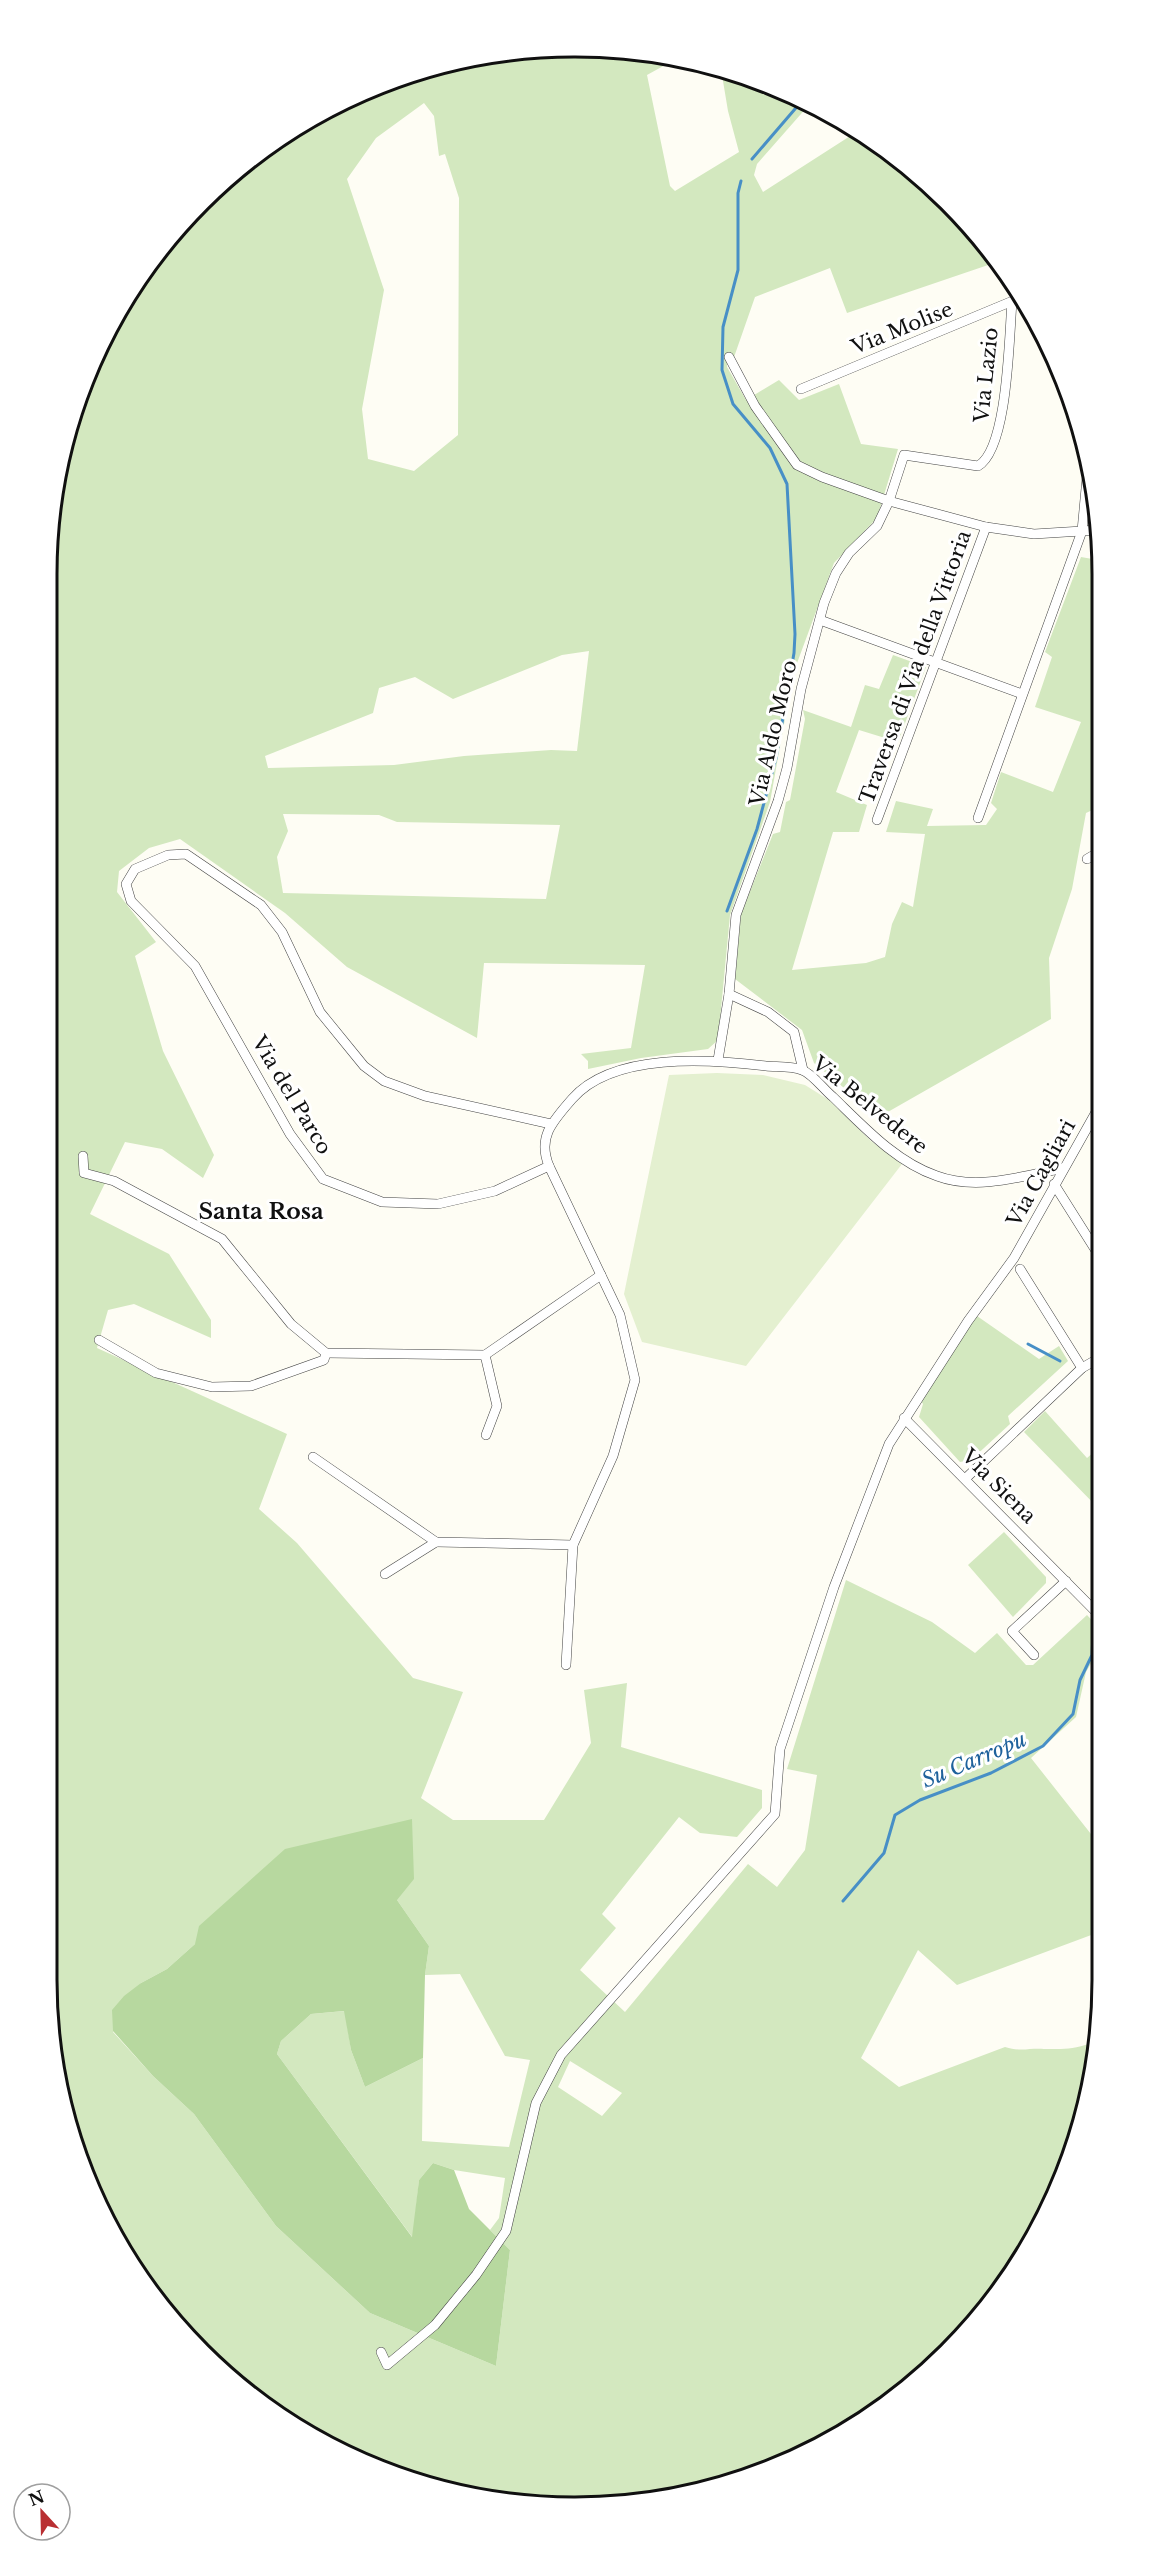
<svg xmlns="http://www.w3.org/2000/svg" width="1149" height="2554" viewBox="0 0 1149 2554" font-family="'Libre Baskerville',serif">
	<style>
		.green { fill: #d3e8bf; fill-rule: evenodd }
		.forest { fill: #b7d89f }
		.pitch { fill: #e4f0d0 }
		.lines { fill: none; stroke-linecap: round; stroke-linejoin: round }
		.stream { stroke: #478fc6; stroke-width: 3 }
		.street-casing { stroke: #434343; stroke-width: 10 }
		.street { stroke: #fff; stroke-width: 9 }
		.labels { text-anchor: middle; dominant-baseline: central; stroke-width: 6; stroke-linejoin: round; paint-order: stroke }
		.street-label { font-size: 20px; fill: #101010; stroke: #fff }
		.water-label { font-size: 21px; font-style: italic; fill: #1f629c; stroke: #fff }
		.quarter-label { font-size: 22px; font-weight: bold; fill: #101010; stroke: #fff }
		.rim { fill: none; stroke: #101010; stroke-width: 3 }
	</style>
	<rect width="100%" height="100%" fill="#fefdf4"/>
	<!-- green -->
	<g class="green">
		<path d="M 540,48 L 644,51 L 676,59 L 647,75 L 670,186 L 675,191 L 739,152 L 728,111 L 721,69 L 745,75 L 808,106 L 757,164 L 754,175 L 763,192 L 858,131 L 868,136 L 972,227 L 994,263 L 847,313 L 830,268 L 755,297 L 733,360 L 727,361 L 727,367 L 746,400 L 779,380 L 799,400 L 839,384 L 861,444 L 898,449 L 877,518 L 834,563 L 793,674 L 770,802 L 730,915 L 718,1040 L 708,1049 L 641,1058 L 588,1069 L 588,1061 L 581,1054 L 631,1048 L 645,965 L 484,963 L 477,1038 L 347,967 L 285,913 L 180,839 L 149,848 L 119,871 L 117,892 L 156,942 L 135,956 L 163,1051 L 214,1155 L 203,1178 L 162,1149 L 125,1142 L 90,1214 L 169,1254 L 211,1320 L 211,1338 L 134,1304 L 108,1310 L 97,1348 L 287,1434 L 259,1509 L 297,1543 L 413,1678 L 463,1692 L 421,1798 L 453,1820 L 544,1820 L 591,1743 L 584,1690 L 627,1683 L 621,1747 L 762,1790 L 762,1808 L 737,1837 L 700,1833 L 679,1817 L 602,1914 L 616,1928 L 580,1970 L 625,2012 L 748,1864 L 777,1887 L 805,1850 L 817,1775 L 787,1769 L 846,1580 L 932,1622 L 975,1653 L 997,1633 L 1026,1665 L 1033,1665 L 1087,1615 L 1101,1630 L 1096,1655 L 1086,1672 L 1076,1717 L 1031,1758 L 1102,1848 L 1102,1931 L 957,1985 L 918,1950 L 861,2058 L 899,2087 L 1005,2047 C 1022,2052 1028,2048 1044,2049 C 1066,2049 1070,2050 1092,2043 L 1074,2150 L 1032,2243 L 972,2327 L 838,2437 L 744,2480 L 644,2503 L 472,2497 L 311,2437 L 177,2327 L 117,2243 L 75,2150 L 47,1979 L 47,574 L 75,404 L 117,310 L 178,226 L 253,155 L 341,101 L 438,64 ZM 424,103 L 434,116 L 439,156 L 445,154 L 459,198 L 458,435 L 414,471 L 368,459 L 362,409 L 384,290 L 347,179 L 376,138 ZM 589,651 L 577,751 L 551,750 L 464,756 L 394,765 L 268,768 L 265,756 L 373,713 L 379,688 L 415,677 L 453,699 L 562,655 ZM 283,814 L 379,815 L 397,822 L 560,825 L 546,899 L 283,893 L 277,857 L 288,831 ZM 397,1900 L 429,1946 L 425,1975 L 460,1974 L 505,2056 L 530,2060 L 509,2147 L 422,2141 L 423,2058 L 365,2087 L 351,2050 L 345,2011 L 311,2014 L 281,2041 L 277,2054 L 413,2238 L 419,2180 L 433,2163 L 454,2170 L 505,2178 L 499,2218 L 490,2230 L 510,2250 L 496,2366 L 370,2313 L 276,2226 L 194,2114 L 153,2076 L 113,2032 L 141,1983 L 167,1969 L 195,1944 ZM 570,2061 L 622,2093 L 602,2116 L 558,2087 Z"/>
		<polygon points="1081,557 1098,560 1099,807 1086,813 1072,889 1049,958 1051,1019 879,1117 814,1063 802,1030 735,979 741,914 773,834 780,832 786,802 790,800 805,719 803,710 851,727 865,685 879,689 893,655 926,667 898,742 859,730 836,792 867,805 859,832 833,832 792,970 866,963 885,957 892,924 902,902 913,907 925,834 886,832 896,801 933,809 927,826 986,825 997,809 991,803 1001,772 1053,792 1081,722 1035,707 1052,657 1045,652"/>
		<polygon points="977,1316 1039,1359 1059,1346 1068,1361 1008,1416 1010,1424 971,1460 960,1462 919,1417 923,1404 921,1401 960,1338"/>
		<polygon points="1045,1411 1087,1458 1101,1446 1101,1511 1024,1432"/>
		<polygon points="1004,1532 1046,1577 1046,1583 1013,1617 968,1565"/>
	</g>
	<!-- forest -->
	<polygon class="forest" points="412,1819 414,1879 397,1900 429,1946 425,1975 423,2058 365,2087 351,2050 344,2011 311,2014 281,2041 277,2054 412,2237 419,2180 433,2163 454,2170 469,2209 510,2250 496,2366 370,2313 276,2226 194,2114 153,2076 113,2031 112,2010 124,1996 141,1983 167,1969 195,1944 199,1926 285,1849"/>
	<!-- pitch -->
	<polygon class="pitch" points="717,1073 763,1075 805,1085 829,1100 871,1141 902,1164 746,1366 642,1342 624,1294 669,1075"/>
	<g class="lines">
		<!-- stream -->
		<g class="stream">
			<polyline points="752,159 801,102"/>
			<polyline points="727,911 757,829 776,758 794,653 795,634 787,484 770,448 733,404 722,370 723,327 738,270 738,193 741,181"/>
			<polyline points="1028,1344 1060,1361"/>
			<polyline points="843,1901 884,1853 895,1815 920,1800 991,1773 1043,1746 1073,1714 1080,1680 1092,1655 1093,1634"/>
		</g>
		<defs>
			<g id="street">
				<polyline points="729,357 755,406 797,465 822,477 889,501 986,527 1034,534 1098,530"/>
				<polyline points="801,389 1015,300"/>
				<polyline points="820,620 1022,694"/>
				<polyline points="978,818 1082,531 1088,467"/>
				<polyline points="877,820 986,527"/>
				<polyline points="1087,859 1099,852"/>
				<polyline points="729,994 768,1012 794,1032 803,1070"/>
				<path d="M 718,1060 L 729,994 L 736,915 L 778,801 L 787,768 L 801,689 L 824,603 L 836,573 L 849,553 L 877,526 L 889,501 L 904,455 L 978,466 C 1008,449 1009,337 1012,302"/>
				<polyline points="83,1156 84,1173 114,1181 222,1239 291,1324 326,1353 485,1355 601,1275"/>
				<polyline points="549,1166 495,1191 438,1204 382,1202 323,1179 290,1134 195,966 131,901 126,884 135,869 168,855 186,854 261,905 282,932 320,1012 364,1066 384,1081 425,1096 551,1124"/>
				<polyline points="1054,1184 1100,1257"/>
				<polyline points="1020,1269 1082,1368"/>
				<polyline points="99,1340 156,1373 212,1387 251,1386 324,1360 326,1353"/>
				<polyline points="485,1355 497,1406 486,1435"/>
				<polyline points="904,1418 1101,1617"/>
				<polyline points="313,1457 436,1542 573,1545"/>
				<polyline points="966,1478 1082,1368 1101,1357"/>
				<polyline points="385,1574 436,1542"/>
				<polyline points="1034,1655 1012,1631 1066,1581"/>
				<path d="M 566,1665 L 573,1545 L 613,1456 L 635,1380 L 620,1315 L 549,1166 C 537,1137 553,1121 572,1099 C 613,1052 709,1059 766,1066 C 777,1067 792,1066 802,1070 C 813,1074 824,1090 833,1097 C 864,1127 896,1162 937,1176 C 977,1191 1023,1176 1063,1168"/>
				<polyline points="1102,1770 1102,1773"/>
				<polyline points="381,2352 387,2365 435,2325 476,2275 506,2231 536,2103 561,2055 775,1814 780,1749 834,1587 889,1444 968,1321 1014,1258 1100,1105"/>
			</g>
		</defs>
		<!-- street casing -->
		<use href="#street" class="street-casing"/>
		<!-- street -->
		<use href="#street" class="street"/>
	</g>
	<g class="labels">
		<!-- street labels -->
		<g class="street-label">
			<text transform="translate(902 328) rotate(-22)">Via Molise</text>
			<text transform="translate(986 375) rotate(-84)">Via Lazio</text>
			<text transform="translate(915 667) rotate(-70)">Traversa di Via della Vittoria</text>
			<text transform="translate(773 733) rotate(-77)">Via Aldo Moro</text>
			<text transform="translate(292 1095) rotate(59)">Via del Parco</text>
			<text transform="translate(870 1105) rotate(39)">Via Belvedere</text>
			<text transform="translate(1041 1173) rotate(-61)">Via Cagliari</text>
			<text transform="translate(999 1486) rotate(45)">Via Siena</text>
		</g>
		<!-- water labels -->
		<g class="water-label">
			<text transform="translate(974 1760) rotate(-23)">Su Carropu</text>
		</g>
		<!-- quarter labels -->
		<g class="quarter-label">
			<text x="261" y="1211">Santa Rosa</text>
		</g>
	</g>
	<!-- crop -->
	<path d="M0 0H1149V2554H0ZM574 57H575A517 517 0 0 1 1092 574V1980A517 517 0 0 1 575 2497H574A517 517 0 0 1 57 1980V574A517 517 0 0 1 574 57Z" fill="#fff" fill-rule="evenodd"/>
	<path class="rim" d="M574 57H575A517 517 0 0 1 1092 574V1980A517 517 0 0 1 575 2497H574A517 517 0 0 1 57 1980V574A517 517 0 0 1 574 57Z"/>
	<!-- north arrow -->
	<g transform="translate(42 2512) rotate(338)"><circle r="28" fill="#ffffff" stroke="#9f9f9f" stroke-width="1.5"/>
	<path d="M0-4.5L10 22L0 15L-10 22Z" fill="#b92f32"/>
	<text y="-9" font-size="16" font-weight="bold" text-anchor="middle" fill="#101010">N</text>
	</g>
</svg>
